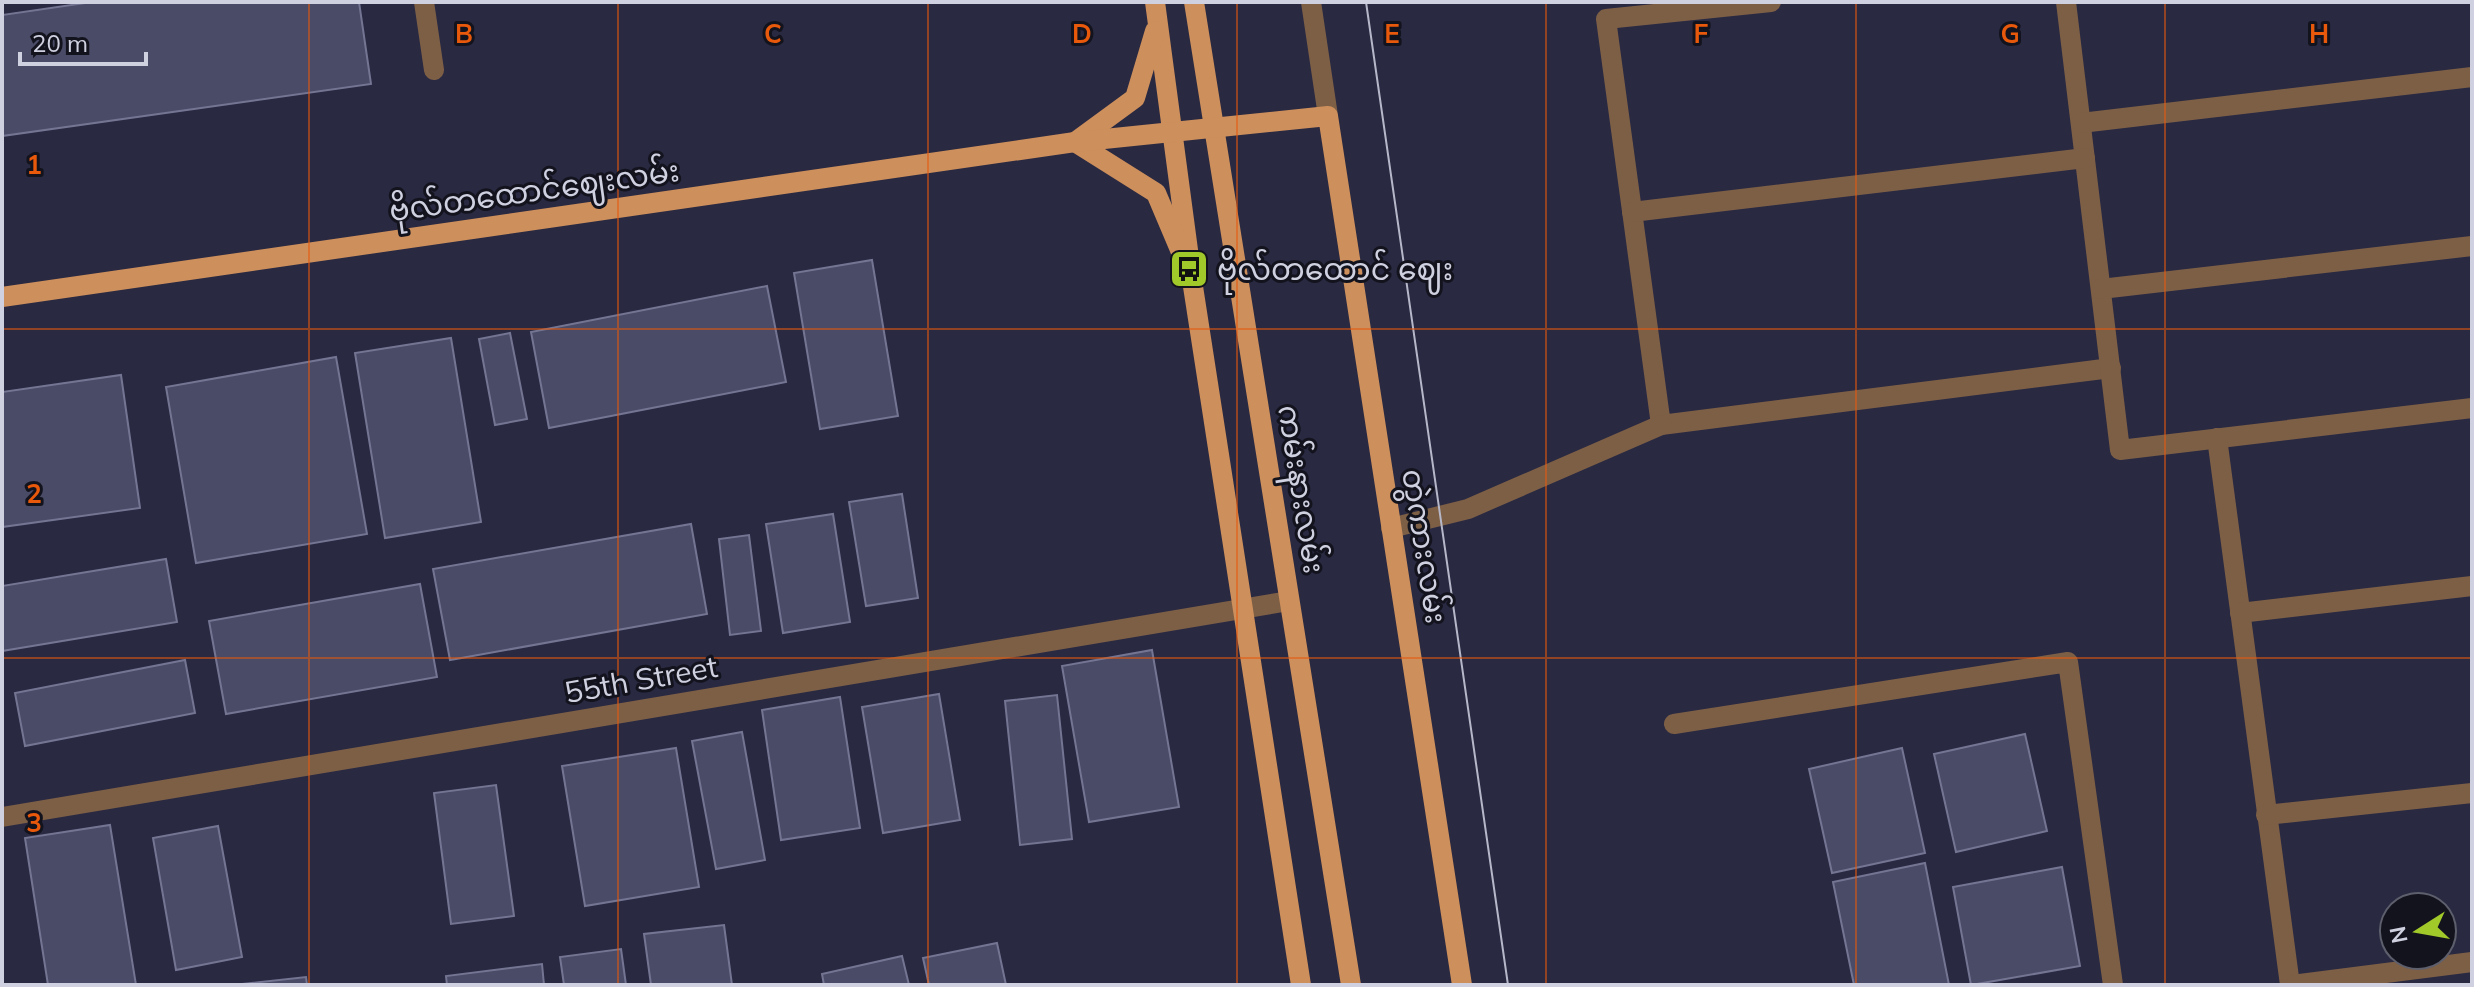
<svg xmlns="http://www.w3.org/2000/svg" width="2474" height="987" viewBox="0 0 2474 987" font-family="Mulish,'Noto Sans Myanmar',sans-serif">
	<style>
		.building { fill: #4a4b66; stroke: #747592; stroke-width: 2 }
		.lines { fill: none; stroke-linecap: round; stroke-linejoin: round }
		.minor { stroke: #7d5f46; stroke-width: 20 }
		.major { stroke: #cd8f5b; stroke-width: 20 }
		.tram { stroke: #b6b7c8; stroke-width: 2 }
		.grid { fill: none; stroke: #e8590c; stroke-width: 2; stroke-opacity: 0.55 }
		.labels { text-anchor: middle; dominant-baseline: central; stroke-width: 6; stroke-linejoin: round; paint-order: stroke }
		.street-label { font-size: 30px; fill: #cfd0e0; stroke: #13131e }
		.poi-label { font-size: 30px; fill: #cfd0e0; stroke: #13131e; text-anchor: start }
		.grid-label { font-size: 26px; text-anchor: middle; font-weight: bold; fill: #e8590c; stroke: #13131e; stroke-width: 6; stroke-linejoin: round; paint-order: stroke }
	</style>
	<rect width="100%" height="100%" fill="#292942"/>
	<!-- building -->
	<g class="building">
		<polygon points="92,2 359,2 371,84 2,136 2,15"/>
		<polygon points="872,260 898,416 820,429 794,273"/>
		<polygon points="767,286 786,382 549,428 531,332"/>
		<polygon points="510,333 527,419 495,425 479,339"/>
		<polygon points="451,338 481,522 385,538 355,353"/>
		<polygon points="336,357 367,534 196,563 166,387"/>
		<polygon points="121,375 140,508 2,527 2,392"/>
		<polygon points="902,494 918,598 866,606 849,502"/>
		<polygon points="833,514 850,622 783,633 766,524"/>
		<polygon points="691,524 707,614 450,660 433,569"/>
		<polygon points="749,535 761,631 730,635 719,539"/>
		<polygon points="166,559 177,622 2,651 2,586"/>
		<polygon points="420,584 437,677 226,714 209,621"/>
		<polygon points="1152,650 1179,807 1089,822 1062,666"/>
		<polygon points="185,660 195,713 25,746 15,693"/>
		<polygon points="939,694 960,820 883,833 862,707"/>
		<polygon points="1057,695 1072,839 1020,845 1005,701"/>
		<polygon points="840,697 860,828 781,840 762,710"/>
		<polygon points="742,732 765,860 716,869 692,741"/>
		<polygon points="2025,734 2047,831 1956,852 1934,754"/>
		<polygon points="676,748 699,887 585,906 562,766"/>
		<polygon points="1902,748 1925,853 1832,873 1809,769"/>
		<polygon points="496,785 514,916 451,924 434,793"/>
		<polygon points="110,825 136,985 48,985 25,838"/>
		<polygon points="218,826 242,957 176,970 153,838"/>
		<polygon points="1925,863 1949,985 1854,985 1833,882"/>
		<polygon points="2062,867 2080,966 1971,985 1953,887"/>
		<polygon points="724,925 732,985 651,985 644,934"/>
		<polygon points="997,943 1006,985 929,985 923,958"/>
		<polygon points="621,949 626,985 564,985 560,957"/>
		<polygon points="902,956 909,985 824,985 822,974"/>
		<polygon points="542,964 544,985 447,985 446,976"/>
		<polygon points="306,977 307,985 243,985 243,984"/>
	</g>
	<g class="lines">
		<!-- minor -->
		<g class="minor">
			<polyline points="424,2 434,70"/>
			<polyline points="1311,2 1328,116"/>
			<polyline points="1771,2 1606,19 1661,425 2111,368"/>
			<polyline points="2066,2 2120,450 2472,408"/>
			<polyline points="2081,123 2472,77"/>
			<polyline points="1632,212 2085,158"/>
			<polyline points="2101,289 2472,246"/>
			<polyline points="2217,438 2290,985"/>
			<polyline points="1391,528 1468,509 1661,425"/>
			<polyline points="2240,613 2472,586"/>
			<polyline points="1674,724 2068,662 2113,985"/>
			<polyline points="2266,815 2472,793"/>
			<polyline points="2,817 1289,601"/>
			<polyline points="2292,985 2472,962"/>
		</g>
		<!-- major -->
		<g class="major">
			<polyline points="1155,2 1192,280 1301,985"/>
			<polyline points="1194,2 1351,985"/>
			<polyline points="1075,142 1156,193 1181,252"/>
			<polyline points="1075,142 1135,98 1155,31"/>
			<polyline points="2,297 1075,142 1328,116 1462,985"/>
		</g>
		<!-- tram -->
		<polyline class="tram" points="1366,2 1508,985"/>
	</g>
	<!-- grid -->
	<path class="grid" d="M 309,2 L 309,985M 618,2 L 618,985M 928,2 L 928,985M 1237,2 L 1237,985M 1546,2 L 1546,985M 1856,2 L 1856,985M 2165,2 L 2165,985M 2,329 L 2472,329M 2,658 L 2472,658"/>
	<!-- icons -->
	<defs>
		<symbol id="bus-square" viewBox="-11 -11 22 22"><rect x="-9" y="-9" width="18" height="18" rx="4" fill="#a1c929" stroke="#13131e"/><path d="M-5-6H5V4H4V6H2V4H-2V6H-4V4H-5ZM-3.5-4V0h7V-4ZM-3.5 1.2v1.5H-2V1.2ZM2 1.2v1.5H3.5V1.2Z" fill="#111"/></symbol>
	</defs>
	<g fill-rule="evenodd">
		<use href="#bus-square" x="1167" y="247" width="44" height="44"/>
	</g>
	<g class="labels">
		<!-- street labels -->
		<g class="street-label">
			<text transform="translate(534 190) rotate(-8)">ဗိုလ်တထောင်ဈေးလမ်း</text>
			<text transform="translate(1302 489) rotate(81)">ကမ်းနားလမ်း</text>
			<text transform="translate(1425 546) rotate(81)">တွဲကားလမ်း</text>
			<text transform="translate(641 679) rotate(-10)">55th Street</text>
		</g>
		<!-- poi labels -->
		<g class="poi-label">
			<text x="1217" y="269">ဗိုလ်တထောင် ဈေး</text>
		</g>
	</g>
	<g class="grid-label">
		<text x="464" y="43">B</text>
		<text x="773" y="43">C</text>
		<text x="1082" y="43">D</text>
		<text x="1392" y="43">E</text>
		<text x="1701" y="43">F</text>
		<text x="2010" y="43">G</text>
		<text x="2319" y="43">H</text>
		<text x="34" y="174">1</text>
		<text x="34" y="503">2</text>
		<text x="34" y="832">3</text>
	</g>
	<!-- border -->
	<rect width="2474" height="987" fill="none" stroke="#cfd0e0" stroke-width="8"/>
	<!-- north arrow -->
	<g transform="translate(2418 931) rotate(259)"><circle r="38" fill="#13131e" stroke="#5e5f6c" stroke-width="2"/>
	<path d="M0-6L14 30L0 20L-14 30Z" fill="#a1c929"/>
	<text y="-12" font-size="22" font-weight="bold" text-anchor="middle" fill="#cfd0e0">N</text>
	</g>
	<!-- scale -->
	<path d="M20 52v12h126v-12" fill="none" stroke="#cfd0e0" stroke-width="4"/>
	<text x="32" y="52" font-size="24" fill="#cfd0e0" stroke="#13131e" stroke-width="6" paint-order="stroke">20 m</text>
</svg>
